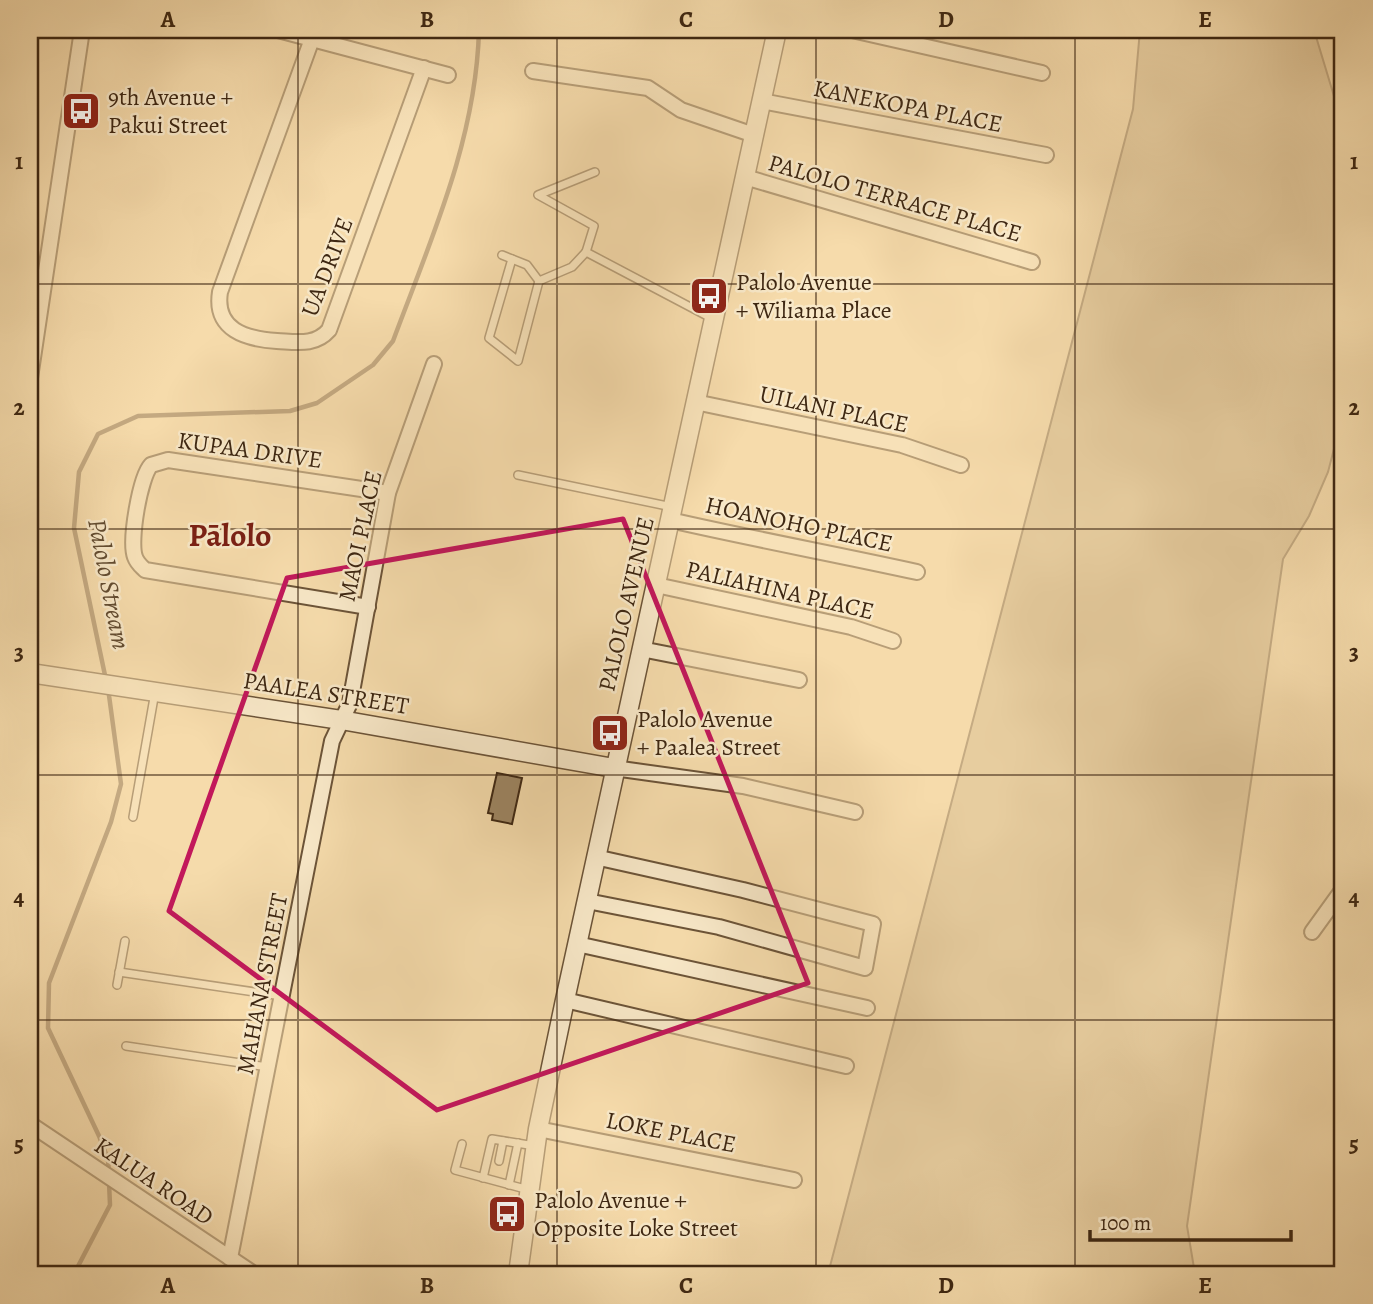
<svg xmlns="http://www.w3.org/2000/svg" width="1373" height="1304" viewBox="0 0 1373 1304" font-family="Alegreya,serif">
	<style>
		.green { fill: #d6bc91; stroke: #8a7252; stroke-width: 2 }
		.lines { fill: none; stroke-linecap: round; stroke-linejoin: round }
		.stream { stroke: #876e4f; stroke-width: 4.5 }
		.building { fill: #9d8562; stroke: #3e2712; stroke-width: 2 }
		.service-casing { stroke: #6c5438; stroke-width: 10 }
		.minor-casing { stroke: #6c5438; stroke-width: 18 }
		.tertiary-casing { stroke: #6c5438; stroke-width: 21 }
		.service { stroke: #f8e8c8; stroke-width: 7 }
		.minor { stroke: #f8e8c8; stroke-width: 14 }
		.tertiary { stroke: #f8e8c8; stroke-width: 18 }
		.marked { fill: none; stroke: #c2185b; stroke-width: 5; stroke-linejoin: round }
		.grid { fill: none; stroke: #3e2712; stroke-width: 2; stroke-opacity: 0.55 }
		.labels { text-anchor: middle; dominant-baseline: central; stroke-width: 5; stroke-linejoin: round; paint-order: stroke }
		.poi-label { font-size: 24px; fill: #3e2712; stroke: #f8e8c8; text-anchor: start }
		.street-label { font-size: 24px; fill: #3e2712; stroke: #f8e8c8 }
		.water-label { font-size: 26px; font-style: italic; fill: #624b30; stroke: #f8e8c8 }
		.district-label { font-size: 32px; font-weight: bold; fill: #7a1f14; stroke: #f8e8c8 }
		.neatline { fill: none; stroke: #3e2712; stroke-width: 2.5 }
		.grid-label { font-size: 23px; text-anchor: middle; font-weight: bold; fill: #3e2712 }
	</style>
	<rect width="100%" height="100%" fill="#f5dbab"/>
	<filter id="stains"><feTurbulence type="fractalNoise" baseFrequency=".00286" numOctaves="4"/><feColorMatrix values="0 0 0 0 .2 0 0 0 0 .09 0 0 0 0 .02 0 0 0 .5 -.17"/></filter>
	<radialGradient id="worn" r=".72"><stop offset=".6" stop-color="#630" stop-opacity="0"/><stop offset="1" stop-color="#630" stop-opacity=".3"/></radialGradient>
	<!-- green -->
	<polygon class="green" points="1140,30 1314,30 1343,126 1343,414 1328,472 1309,516 1283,559 1187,1226 1195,1274 828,1274 1133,109"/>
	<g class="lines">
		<!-- stream -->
		<g class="stream">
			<path d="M 106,680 L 74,528 L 79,472 L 98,434 L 138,416 L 290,411 L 317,403 L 373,365 L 393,341 C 431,239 476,140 479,30"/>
			<polyline points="108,688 121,784 111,822 49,983 48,1028 99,1136 108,1159 109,1174"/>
			<polyline points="74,1274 110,1205 109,1182"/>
		</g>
	</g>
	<!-- building -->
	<polygon class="building" points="497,773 522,778 512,824 492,820 493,814 488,813"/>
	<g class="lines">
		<defs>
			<g id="service">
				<polyline points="595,172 538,195 594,226 586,252 713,319"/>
				<polyline points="502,255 527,265 539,281"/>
				<polyline points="512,259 489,338 518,361 539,281 572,267 586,252"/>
				<polyline points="518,475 672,507"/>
				<polyline points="133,817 155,692"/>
				<polyline points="119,972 282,996"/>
				<polyline points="117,985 125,941"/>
				<polyline points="126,1046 268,1067"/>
				<polyline points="462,1144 455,1170 529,1190"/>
				<polyline points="499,1161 503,1141"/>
				<polyline points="483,1178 492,1139 535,1146"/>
				<polyline points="509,1185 518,1143"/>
			</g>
			<g id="minor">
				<polyline points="278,30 448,75"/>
				<polyline points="852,30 1042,73"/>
				<path d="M 312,39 L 220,292 C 214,330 246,339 277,341 C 297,342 315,346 329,330 L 424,68"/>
				<polyline points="533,71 648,88 681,110 754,135"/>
				<polyline points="761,101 1046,155"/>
				<polyline points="745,177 1032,262"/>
				<polyline points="30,378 82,30"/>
				<polyline points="695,402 902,445 961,465"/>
				<path d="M 670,520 C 753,539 835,554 917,572"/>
				<polyline points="656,585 851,627 893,641"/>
				<path d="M 368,607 L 145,570 C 141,566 137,563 135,557 C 129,541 140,477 151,465 L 168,460 L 388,493"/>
				<polyline points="641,649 799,680"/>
				<polyline points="614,768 743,786 855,812"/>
				<polyline points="587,901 719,927 865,968 873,924 743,890 595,857"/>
				<polyline points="1312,932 1343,889"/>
				<polyline points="577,944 867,1008"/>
				<polyline points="565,1000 846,1066"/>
				<polyline points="30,1124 254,1274"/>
				<polyline points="538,1129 794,1180"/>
				<polyline points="1343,1145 1343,1169"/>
				<polyline points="230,1258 332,741 350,703 388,493 434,364"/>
			</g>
			<g id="tertiary">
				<polyline points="30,673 341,720 614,768"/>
				<polyline points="518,1274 538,1129 565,1000 777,30"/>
			</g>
		</defs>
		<!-- service casing -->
		<use href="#service" class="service-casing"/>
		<!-- minor casing -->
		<use href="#minor" class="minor-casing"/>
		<!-- tertiary casing -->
		<use href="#tertiary" class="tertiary-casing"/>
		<!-- service -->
		<use href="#service" class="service"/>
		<!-- minor -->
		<use href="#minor" class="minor"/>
		<!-- tertiary -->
		<use href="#tertiary" class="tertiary"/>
	</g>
	<!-- marked area -->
	<path d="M0 0H1373V1304H0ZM 623,519 L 808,983 L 437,1110 L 169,911 L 287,578 Z" fill="#f5dbab" fill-opacity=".55" fill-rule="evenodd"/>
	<path class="marked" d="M 623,519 L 808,983 L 437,1110 L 169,911 L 287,578 Z"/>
	<!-- grid -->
	<path class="grid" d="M 298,30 L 298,1274M 557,30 L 557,1274M 816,30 L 816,1274M 1075,30 L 1075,1274M 30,284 L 1343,284M 30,529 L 1343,529M 30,775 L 1343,775M 30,1020 L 1343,1020"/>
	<!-- icons -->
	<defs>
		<symbol id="bus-square" viewBox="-11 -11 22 22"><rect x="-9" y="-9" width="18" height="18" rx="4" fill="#8f2418" stroke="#f8e8c8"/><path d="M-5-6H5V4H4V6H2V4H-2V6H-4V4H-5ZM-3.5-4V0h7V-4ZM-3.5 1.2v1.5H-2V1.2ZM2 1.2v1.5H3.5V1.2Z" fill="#fff"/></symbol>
	</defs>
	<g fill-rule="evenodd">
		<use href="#bus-square" x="59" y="89" width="44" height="44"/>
		<use href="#bus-square" x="687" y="274" width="44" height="44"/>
		<use href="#bus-square" x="588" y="711" width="44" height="44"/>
		<use href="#bus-square" x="485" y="1192" width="44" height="44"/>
	</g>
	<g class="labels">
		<!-- poi labels -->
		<g class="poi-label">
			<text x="108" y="97">9th Avenue +<tspan x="108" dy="28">Pakui Street</tspan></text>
			<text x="736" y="282">Palolo Avenue<tspan x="736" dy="28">+ Wiliama Place</tspan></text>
			<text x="637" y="719">Palolo Avenue<tspan x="637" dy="28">+ Paalea Street</tspan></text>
			<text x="534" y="1200">Palolo Avenue +<tspan x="534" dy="28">Opposite Loke Street</tspan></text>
		</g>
		<!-- street labels -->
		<g class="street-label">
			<text transform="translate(908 106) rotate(11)">KANEKOPA PLACE</text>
			<text transform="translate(895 198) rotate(16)">PALOLO TERRACE PLACE</text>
			<text transform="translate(327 267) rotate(-69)">UA DRIVE</text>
			<text transform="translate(834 409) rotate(12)">UILANI PLACE</text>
			<text transform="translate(250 450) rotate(8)">KUPAA DRIVE</text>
			<text transform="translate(799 524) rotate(12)">HOANOHO PLACE</text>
			<text transform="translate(360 536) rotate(-78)">MAOI PLACE</text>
			<text transform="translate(780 590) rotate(13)">PALIAHINA PLACE</text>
			<text transform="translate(626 604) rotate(-77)">PALOLO AVENUE</text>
			<text transform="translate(326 693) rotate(9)">PAALEA STREET</text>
			<text transform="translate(262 984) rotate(-79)">MAHANA STREET</text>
			<text transform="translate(671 1132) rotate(11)">LOKE PLACE</text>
			<text transform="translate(154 1181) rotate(34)">KALUA ROAD</text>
		</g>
		<!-- water labels -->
		<g class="water-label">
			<text transform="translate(109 584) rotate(79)">Palolo Stream</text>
		</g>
		<!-- district labels -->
		<g class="district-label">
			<text x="230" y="535">Pālolo</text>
		</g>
	</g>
	<!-- margin -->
	<rect width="1373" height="1304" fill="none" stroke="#f5dbab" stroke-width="77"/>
	<!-- scale -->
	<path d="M1090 1230v10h201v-10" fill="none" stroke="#3e2712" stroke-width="3.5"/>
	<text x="1100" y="1230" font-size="21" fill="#3e2712" stroke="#f8e8c8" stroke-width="5" paint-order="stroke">100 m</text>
	<rect x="38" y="38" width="1296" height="1228" class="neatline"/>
	<g class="grid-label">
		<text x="168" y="27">A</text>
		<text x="427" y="27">B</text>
		<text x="686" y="27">C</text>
		<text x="946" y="27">D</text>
		<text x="1205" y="27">E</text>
		<text x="19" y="169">1</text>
		<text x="1354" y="169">1</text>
		<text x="19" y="415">2</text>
		<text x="1354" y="415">2</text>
		<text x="19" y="660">3</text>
		<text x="1354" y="660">3</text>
		<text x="19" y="905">4</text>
		<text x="1354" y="905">4</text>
		<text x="19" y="1151">5</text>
		<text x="1354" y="1151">5</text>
		<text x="168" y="1293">A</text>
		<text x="427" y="1293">B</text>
		<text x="686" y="1293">C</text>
		<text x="946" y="1293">D</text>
		<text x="1205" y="1293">E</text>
	</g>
	<rect width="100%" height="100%" filter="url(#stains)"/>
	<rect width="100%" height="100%" fill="url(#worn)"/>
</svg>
